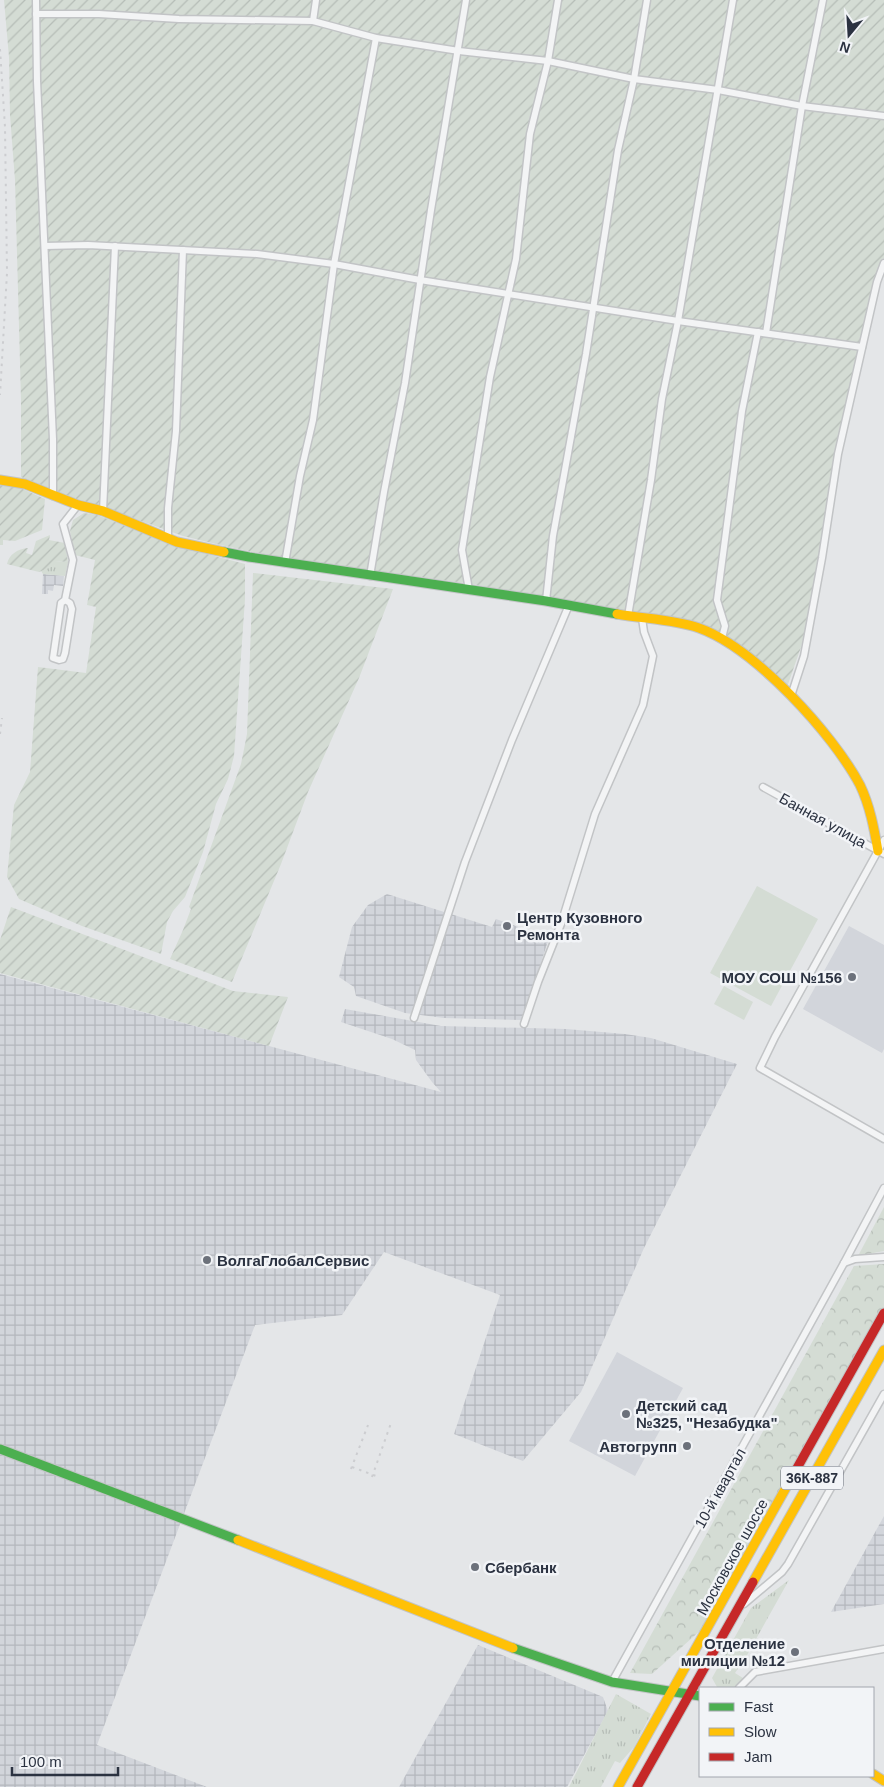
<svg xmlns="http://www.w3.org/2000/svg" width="884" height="1787" viewBox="0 0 884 1787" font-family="Arial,sans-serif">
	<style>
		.built { fill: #d2d5db }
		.industrial { fill: url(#industrial-grid) }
		.grass { fill: url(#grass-tufts) }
		.forest { fill: url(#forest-crowns) }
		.park { fill: #d4dcd4 }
		.garden { fill: url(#garden-furrows) }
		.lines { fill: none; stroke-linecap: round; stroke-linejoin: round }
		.street-casing { stroke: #c2c4c6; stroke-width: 9 }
		.fast-casing { stroke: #c2c4c6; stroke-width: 11 }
		.slow-casing { stroke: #c2c4c6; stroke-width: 11 }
		.jam-casing { stroke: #c2c4c6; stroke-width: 11 }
		.street { stroke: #f3f4f5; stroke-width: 6 }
		.fast { stroke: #4caf50; stroke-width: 9 }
		.slow { stroke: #ffc107; stroke-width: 9 }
		.jam { stroke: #c62828; stroke-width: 9 }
		.rail { stroke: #cccdd0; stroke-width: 2; stroke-dasharray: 2.5 5; stroke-linecap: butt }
		.poi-dot { fill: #6c717b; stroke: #f2f4f7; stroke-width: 2 }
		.labels { text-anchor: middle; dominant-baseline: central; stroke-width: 5; stroke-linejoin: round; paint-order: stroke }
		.shield { fill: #f2f4f7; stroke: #676c78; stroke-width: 1 }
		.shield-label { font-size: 14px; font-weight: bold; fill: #2b3241 }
		.street-label { font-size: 15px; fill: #2b3241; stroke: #f2f4f7 }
		.poi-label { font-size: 15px; font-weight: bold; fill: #2b3241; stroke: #f2f4f7; text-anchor: start }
	</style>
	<defs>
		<pattern id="industrial-grid" width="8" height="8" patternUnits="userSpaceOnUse" patternTransform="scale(1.25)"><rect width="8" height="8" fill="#d2d5db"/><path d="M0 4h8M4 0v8" fill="none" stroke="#b4b7bd"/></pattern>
		<pattern id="grass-tufts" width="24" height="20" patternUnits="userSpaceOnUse" patternTransform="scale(1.25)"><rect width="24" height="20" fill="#d4dcd4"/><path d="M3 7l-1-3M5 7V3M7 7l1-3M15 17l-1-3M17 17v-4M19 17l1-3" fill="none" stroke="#b6bdb7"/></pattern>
		<pattern id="forest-crowns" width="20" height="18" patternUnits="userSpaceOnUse" patternTransform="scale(1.25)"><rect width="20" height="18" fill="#d4dcd4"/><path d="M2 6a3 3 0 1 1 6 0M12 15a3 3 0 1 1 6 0" fill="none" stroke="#b6bdb7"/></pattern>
		<pattern id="garden-furrows" width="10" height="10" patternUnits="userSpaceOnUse" patternTransform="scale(1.25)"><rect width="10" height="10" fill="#d4dcd4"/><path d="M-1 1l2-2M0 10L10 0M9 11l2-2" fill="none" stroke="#b6bdb7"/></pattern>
	</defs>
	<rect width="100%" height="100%" fill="#e4e6e8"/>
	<!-- built -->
	<g class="built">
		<polygon points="849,926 884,945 884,1049 882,1053 803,1009"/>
		<polygon points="617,1352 683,1388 635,1476 569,1441"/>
	</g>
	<!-- industrial -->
	<g class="industrial">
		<polygon points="43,574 64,576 63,586 54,585 53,591 48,590 48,594 42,594"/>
		<polygon points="387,894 492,927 496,919 549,938 522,1020 444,1018 405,1013 356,996 354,987 339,977 352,927 368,905"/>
		<polygon points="0,974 441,1092 432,1082 416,1060 415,1050 392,1039 341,1022 345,1009 441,1026 566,1029 625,1034 651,1038 737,1064 644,1248 581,1392 523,1461 454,1434 500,1295 384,1252 342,1315 255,1325 97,1745 207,1787 0,1787"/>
		<polygon points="884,1516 884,1604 831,1612"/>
		<polygon points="478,1645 603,1697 608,1711 567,1787 399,1787"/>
	</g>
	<!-- grass -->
	<g class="grass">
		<polygon points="55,561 68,562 65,576 43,574 41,571 55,565"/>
		<polygon points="789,1580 746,1657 735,1673 746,1680 739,1688 717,1687 712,1678 751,1608"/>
		<polygon points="616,1694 651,1714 634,1747 620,1763 615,1761 601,1787 569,1787"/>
	</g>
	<!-- forest -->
	<g class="forest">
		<polygon points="884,1207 884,1251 858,1256"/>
		<polygon points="884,1264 884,1313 713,1619 652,1674 630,1673 854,1266"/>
	</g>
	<!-- park -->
	<g class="park">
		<polygon points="757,886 818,919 771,1006 710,973"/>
		<polygon points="724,986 753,1002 744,1020 714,1004"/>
	</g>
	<!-- garden -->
	<g class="garden">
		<polygon points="4,0 884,0 884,258 870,295 844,421 820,547 812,604 801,647 786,690 757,660 681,622 472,584 287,559 216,544 183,536 97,505 79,500 21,477 21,400 15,180 10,115 9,57"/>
		<polygon points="0,485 18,487 45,499 42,530 15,541 3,540 3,545 0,545"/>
		<polygon points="84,513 97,515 180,547 245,564 245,599 234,756 228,779 216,804 203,852 185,897 173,911 167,922 161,954 82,926 19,899 7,877 14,805 30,772 38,667 86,673 96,607 87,605 95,560 75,555 70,531 73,520"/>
		<path d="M 50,535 L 49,540 L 65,543 L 68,562 L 55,561 L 56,565 L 39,572 L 7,564 C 9,554 18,549 28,548 L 26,553 L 32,555 L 36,541 Z"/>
		<polygon points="253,573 393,589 359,678 308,792 281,864 232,982 170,959 183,930 191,909 189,907 241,764 247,734"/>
		<polygon points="11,907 233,991 288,997 269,1046 0,973 0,940"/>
	</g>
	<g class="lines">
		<defs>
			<g id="street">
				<polyline points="36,0 37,81 53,439 53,496"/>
				<polyline points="36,14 99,14 179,19 313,21 376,38 459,51 548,61 634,79 718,90 802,106 884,116"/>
				<polyline points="313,21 316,0"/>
				<polyline points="45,246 88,245 257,254 334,264 420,280 678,321 862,347"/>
				<polyline points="766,333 802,106 823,0"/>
				<polyline points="103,511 115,246"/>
				<polyline points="168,537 168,508 176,431 183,250"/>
				<polyline points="285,563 300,476 313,420 334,264 376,38"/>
				<polyline points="370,576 384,492 405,383 431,210 466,0"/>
				<polyline points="469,590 462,550 490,377 516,259 530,134 548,61 558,0"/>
				<polyline points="65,600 70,603 72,609 65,653 63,659 59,660 53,658 61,603 65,600 73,560 63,524 78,505"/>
				<polyline points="546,601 553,536 586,354 618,150 634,79 647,0"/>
				<polyline points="628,616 651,480 662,399 678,321 733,0"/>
				<polyline points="722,638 725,626 717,600 742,411 758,332"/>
				<polyline points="791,696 804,656 822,558 838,454 877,282 884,263"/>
				<polyline points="763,787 884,854"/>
				<polyline points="884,840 775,1037 760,1068 884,1139"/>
				<polyline points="414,1018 465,862 512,740 569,605"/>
				<polyline points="524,1024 538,982 561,924 595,814 643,705 653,656 644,632 642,618"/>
				<polyline points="844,1263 855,1259 884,1257"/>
				<polyline points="744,1604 782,1572 788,1564 884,1394"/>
				<polyline points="612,1682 844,1263 884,1188"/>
				<polyline points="739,1688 755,1672 884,1649"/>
			</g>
			<g id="fast">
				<polyline points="224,552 249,557 546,601 617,614"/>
				<polyline points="0,1449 238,1540"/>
				<polyline points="513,1648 612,1682 700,1696"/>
			</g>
			<g id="slow">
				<polyline points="0,480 25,484 78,505 103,511 177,542 224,552"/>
				<path d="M 617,614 C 645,619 673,619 699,628 C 755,648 833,734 860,785 C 870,806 874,828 878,851"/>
				<polyline points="238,1540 513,1648"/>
				<polyline points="753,1582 884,1350"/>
				<polyline points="873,1774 884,1781"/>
				<polyline points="618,1787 792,1477"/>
			</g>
			<g id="jam">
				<polyline points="792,1477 884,1313"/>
				<polyline points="637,1787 753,1582"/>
			</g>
		</defs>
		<!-- street casing -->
		<use href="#street" class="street-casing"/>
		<!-- fast casing -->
		<use href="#fast" class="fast-casing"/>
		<!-- slow casing -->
		<use href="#slow" class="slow-casing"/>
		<!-- jam casing -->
		<use href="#jam" class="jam-casing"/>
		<!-- street -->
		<use href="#street" class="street"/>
		<!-- fast -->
		<use href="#fast" class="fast"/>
		<!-- slow -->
		<use href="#slow" class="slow"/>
		<!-- jam -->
		<use href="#jam" class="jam"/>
		<!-- rail -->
		<g class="rail">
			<polyline points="0,49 5,127 7,273 0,395"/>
			<polyline points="0,734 2,718"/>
			<polyline points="352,1467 376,1476"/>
			<polyline points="351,1469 368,1425"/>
			<polyline points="372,1477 391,1423"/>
		</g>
	</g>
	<!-- markers -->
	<g class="poi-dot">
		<circle cx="507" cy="926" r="5"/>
		<circle cx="852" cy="977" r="5"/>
		<circle cx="207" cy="1260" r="5"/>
		<circle cx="626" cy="1414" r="5"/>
		<circle cx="687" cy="1446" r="5"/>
		<circle cx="475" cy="1567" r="5"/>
		<circle cx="795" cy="1652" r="5"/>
	</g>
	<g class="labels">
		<!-- shield labels -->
		<rect class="shield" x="781" y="1466.5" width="62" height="23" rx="4"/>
		<g class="shield-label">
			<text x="812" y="1478">36К-887</text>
		</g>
		<!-- street labels -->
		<g class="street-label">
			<text transform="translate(823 820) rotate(29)">Банная улица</text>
			<text transform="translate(720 1488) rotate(-61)">10-й квартал</text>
			<text transform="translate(732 1557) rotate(-61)">Московское шоссе</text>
		</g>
		<!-- poi labels -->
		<g class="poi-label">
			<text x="517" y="917">Центр Кузовного<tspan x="517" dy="17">Ремонта</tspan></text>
			<text x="842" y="977" text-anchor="end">МОУ СОШ №156</text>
			<text x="217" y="1260">ВолгаГлобалСервис</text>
			<text x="636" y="1405">Детский сад<tspan x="636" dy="17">№325, "Незабудка"</tspan></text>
			<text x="677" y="1446" text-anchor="end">Автогрупп</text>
			<text x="485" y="1567">Сбербанк</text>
			<text x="785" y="1643" text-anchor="end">Отделение<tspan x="785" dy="17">милиции №12</tspan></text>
		</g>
	</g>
	<!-- legend -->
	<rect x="699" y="1687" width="175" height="90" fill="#f2f4f7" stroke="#a2a6ae"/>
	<rect x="709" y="1703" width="25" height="8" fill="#4caf50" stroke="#a2a6ae"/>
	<text x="744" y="1712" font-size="15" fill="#2b3241">Fast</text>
	<rect x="709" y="1728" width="25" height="8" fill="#ffc107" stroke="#a2a6ae"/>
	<text x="744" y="1737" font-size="15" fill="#2b3241">Slow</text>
	<rect x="709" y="1753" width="25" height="8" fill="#c62828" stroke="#a2a6ae"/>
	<text x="744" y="1762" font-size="15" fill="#2b3241">Jam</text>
	<!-- north arrow -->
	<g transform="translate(849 35) rotate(198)" stroke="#f2f4f7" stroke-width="4" paint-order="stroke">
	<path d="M0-4L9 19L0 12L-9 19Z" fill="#2b3241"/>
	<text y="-8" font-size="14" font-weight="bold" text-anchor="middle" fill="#2b3241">N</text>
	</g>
	<!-- scale -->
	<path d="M12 1767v8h106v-8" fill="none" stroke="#2b3241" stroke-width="2.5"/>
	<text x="20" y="1767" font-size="15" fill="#2b3241" stroke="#f2f4f7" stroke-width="4" paint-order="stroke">100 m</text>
</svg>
